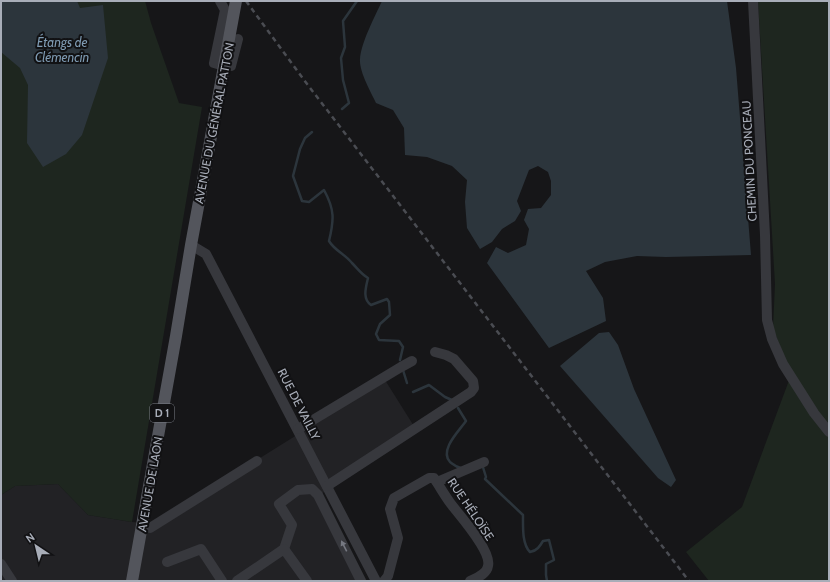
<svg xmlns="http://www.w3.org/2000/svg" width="830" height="582" viewBox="0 0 830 582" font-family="Cabin,sans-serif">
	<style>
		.built { fill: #222225 }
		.green { fill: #1e261f }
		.water { fill: #2c353c }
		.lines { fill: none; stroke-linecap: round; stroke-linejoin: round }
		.stream { stroke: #2c353c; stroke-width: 2.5 }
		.minor { stroke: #37383d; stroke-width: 10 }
		.major { stroke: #53555c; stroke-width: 12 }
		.rail { stroke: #4a4c52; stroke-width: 2.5; stroke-dasharray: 5 4; stroke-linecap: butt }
		.oneway { fill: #757881 }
		.labels { text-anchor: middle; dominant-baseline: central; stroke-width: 4; stroke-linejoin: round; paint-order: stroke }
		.shield { fill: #111113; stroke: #7b7e86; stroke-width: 1 }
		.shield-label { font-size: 11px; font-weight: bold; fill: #a8adb8 }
		.street-label { font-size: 12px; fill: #a8adb8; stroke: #111113 }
		.water-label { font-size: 13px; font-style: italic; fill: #7f9bb3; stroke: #111113 }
	</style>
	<rect width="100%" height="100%" fill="#161618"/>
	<!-- built -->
	<polygon class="built" points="385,380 417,431 321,494 367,581 1,581 1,495 15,486 58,484 88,515 132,522 154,524"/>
	<!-- green -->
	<g class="green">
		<polygon points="1,1 145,1 151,23 179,103 202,107 132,522 88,515 58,484 15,486 1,495"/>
		<polygon points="758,1 829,1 829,581 709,581 686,552 742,507 791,375 773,328 775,284"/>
	</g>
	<!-- water -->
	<g class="water">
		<polygon points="1,1 77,1 80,8 103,5 108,58 82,135 66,154 43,167 27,143 28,85 20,68 1,52"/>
		<path d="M 382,1 L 727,1 L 736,68 L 751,255 L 666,257 L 637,256 L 605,262 L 586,271 L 603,298 L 606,321 L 549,348 L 487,263 L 496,247 L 508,253 L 526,245 L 529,229 L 524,220 L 528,209 L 541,208 L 551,195 L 551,181 L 548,172 L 538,166 L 529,170 L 517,201 L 521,211 L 515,221 L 502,229 L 492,242 L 480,249 L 467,228 L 465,202 L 467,180 L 452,166 L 427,157 L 405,155 L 404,128 L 393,110 L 376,103 C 371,92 359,72 360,59 C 361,43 375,16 382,1 Z"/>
		<polygon points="609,332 618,345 634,389 676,480 671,487 658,478 560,366 599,333"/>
	</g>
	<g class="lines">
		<!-- stream -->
		<g class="stream">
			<polyline points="342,109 349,103 343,80 341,58 345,47 343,21 357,1"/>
			<path d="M 312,132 L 305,138 L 300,149 L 293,176 L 302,201 L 309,202 L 324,190 C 335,210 334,220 329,241 C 335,251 345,254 352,263 C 358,269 361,274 368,278 C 366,287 362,299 371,305 L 387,299 L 389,302 L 390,315 L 380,324 L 376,334 L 379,340 L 399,341 L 403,347 L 400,360"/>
			<polyline points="403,370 407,383"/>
			<polyline points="413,392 429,385 445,397 452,400"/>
			<path d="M 458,408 L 466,421 C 459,431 439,450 450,462 C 454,465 456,467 461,468"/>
			<path d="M 482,464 L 486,477 L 485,479 L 523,515 C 523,527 522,544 530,552 C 537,551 540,546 543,541 L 549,540 L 554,560 L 546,564 L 546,575 L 547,581"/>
		</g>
		<!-- minor -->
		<g class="minor">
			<polyline points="220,1 225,10 214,63 224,66 231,66 238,39"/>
			<polyline points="753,1 765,235 767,320 772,339 783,364 814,413 829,432"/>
			<polyline points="191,245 206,254 376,581"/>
			<polyline points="298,429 401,367 412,361"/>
			<polyline points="437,482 484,462"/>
			<polyline points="327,486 471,392 474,388 473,381 454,359 446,355 435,352"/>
			<polyline points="142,526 150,528 257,461"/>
			<polyline points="284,549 292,525 279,504 298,490 312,489 318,495 361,581"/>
			<polyline points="167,562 201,549 222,581"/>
			<polyline points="1,564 12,581"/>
			<polyline points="237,581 284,549 307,581"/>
			<path d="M 384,581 L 388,576 L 398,538 L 390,509 L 394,498 L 429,478 L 434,478 C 440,487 445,496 451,504 C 460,516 492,551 488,566 C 487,574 476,578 470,581"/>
		</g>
		<!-- major -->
		<polyline class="major" points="132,581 176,336 191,245 236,1"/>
		<!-- rail -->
		<polyline class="rail" points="246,1 304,80 689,581"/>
	</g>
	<!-- one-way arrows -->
	<defs><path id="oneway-solid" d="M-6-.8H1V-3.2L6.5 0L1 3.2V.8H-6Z"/></defs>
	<use class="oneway" href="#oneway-solid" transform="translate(344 546) rotate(-117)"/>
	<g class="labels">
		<!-- shield labels -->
		<rect class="shield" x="150" y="404" width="24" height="18" rx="3"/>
		<g class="shield-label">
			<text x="162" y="413">D 1</text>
		</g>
		<!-- street labels -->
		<g class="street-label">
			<text transform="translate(214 123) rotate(-79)">AVENUE DU GÉNÉRAL PATTON</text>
			<text transform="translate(749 161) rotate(-93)">CHEMIN DU PONCEAU</text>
			<text transform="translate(299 404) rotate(63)">RUE DE VAILLY</text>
			<text transform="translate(150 484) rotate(-80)">AVENUE DE LAON</text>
			<text transform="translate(471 509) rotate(56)">RUE HÉLOÏSE</text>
		</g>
		<!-- water labels -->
		<g class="water-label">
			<text x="62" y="42">Étangs de<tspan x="62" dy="15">Clémencin</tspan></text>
		</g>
	</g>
	<!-- border -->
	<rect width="830" height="582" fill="none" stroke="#a8adb8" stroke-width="4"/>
	<!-- north arrow -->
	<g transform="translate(36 546) rotate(325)" stroke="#111113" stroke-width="3" paint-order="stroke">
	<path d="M0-3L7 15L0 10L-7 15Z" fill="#a8adb8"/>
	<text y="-6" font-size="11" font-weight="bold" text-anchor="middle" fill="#a8adb8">N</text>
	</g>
</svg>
